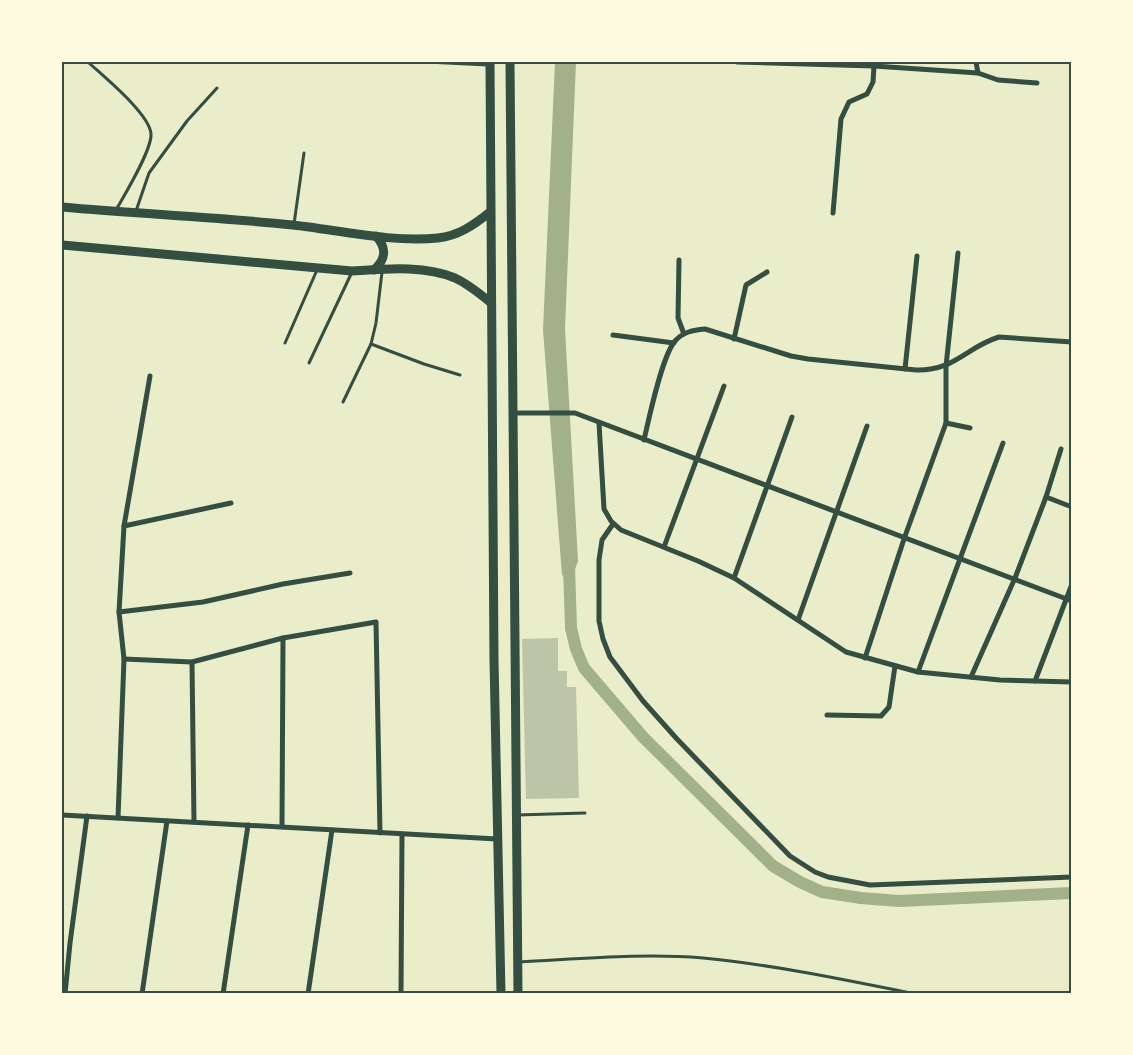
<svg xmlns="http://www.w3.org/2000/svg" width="1133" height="1055" viewBox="0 0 1133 1055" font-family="Rubik,sans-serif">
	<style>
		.water { fill: #a3b18a }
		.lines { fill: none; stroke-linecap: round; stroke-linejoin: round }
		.canal { stroke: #a3b18a; stroke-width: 12 }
		.building { fill: #bcc5a7 }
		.service { stroke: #344e41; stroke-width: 3 }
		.minor { stroke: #344e41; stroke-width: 5 }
		.primary { stroke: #344e41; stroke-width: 9 }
		.neatline { fill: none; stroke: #344e41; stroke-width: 2 }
	</style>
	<rect width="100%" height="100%" fill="#e9edc9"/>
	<!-- water -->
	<polygon class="water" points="555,62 576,62 565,329 578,561 574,572 568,580 562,575 543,330"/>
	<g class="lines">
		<!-- canal -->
		<polyline class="canal" points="569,566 571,628 576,649 584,668 643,737 773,866 800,882 822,892 861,898 899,901 1072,893"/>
	</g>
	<!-- building -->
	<polygon class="building" points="558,638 558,671 567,671 567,687 576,687 579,798 526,799 522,639"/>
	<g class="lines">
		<!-- service -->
		<g class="service">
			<path d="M 88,62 C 103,76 150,114 151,134 C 152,150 125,194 116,210"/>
			<polyline points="426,62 488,65"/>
			<polyline points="136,211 149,173 187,121 217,88"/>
			<polyline points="294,224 304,153"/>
			<polyline points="285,343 317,270"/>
			<polyline points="371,344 424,364 460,375"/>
			<polyline points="309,363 352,272"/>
			<polyline points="343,402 371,344 376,323 382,272"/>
			<polyline points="517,815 585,813"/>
			<path d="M 519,962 C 580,959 642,953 703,958 C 775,965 846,980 916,994"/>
		</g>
		<!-- minor -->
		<g class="minor">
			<polyline points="737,62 874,66 978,73"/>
			<polyline points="976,62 978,73 998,80 1037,83"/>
			<polyline points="833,213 841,119 849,102 867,94 873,82 874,66"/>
			<polyline points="679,260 678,318 684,334"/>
			<polyline points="613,335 674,343"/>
			<polyline points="734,339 746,285 767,272"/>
			<polyline points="905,369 917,256"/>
			<polyline points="514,413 575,413 1072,601"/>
			<polyline points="599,423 604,509 611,521 621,530 698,561 734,578 846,652 918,672 1000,680 1072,682"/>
			<polyline points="946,423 970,428"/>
			<path d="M 644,440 C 649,418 662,356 675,341 C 683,332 693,330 705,329 L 791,356 L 808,359 L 916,370 C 955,371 966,347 999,337 L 1072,342"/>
			<polyline points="1046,497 1061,449"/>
			<polyline points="613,524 602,540 599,560 599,621 603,639 610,657 643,701 677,739 790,856 815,872 828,877 870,885 1072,877"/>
			<polyline points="124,526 231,503"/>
			<polyline points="664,547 724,386"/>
			<polyline points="734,578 792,417"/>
			<polyline points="119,612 203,602 283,584 350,573"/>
			<polyline points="798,620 867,426"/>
			<polyline points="865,658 904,539 946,423 946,366 958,253"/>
			<polyline points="124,659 192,662 283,638 376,622 380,833"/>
			<polyline points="192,662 194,822"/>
			<polyline points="918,672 1003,443"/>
			<polyline points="971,677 1015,578 1046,497 1072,507"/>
			<polyline points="1035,681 1072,584"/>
			<polyline points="827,715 881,716 889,707 895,666"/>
			<polyline points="62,815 497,839"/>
			<polyline points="118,818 124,659 119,612 124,526 150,376"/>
			<polyline points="282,827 283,638"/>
			<polyline points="65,994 70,943 87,816"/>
			<polyline points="142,994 167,821"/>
			<polyline points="223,994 248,825"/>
			<polyline points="308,994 332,830"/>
			<polyline points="401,994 402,834"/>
		</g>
		<!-- primary -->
		<g class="primary">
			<polyline points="490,62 494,660 501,994"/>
			<polyline points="510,62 518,994"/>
			<path d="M 62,207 C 139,214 216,217 293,225 C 338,230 393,243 438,238 C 458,236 474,225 490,212"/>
			<path d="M 62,245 L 352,271 C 385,269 424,265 455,278 C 468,284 479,293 490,302"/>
			<path d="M 374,270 C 386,259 387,248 376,236"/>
		</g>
	</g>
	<!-- border -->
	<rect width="1133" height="1055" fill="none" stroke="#fefae0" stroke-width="126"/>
	<rect x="63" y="63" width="1007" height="929" class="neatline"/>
</svg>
